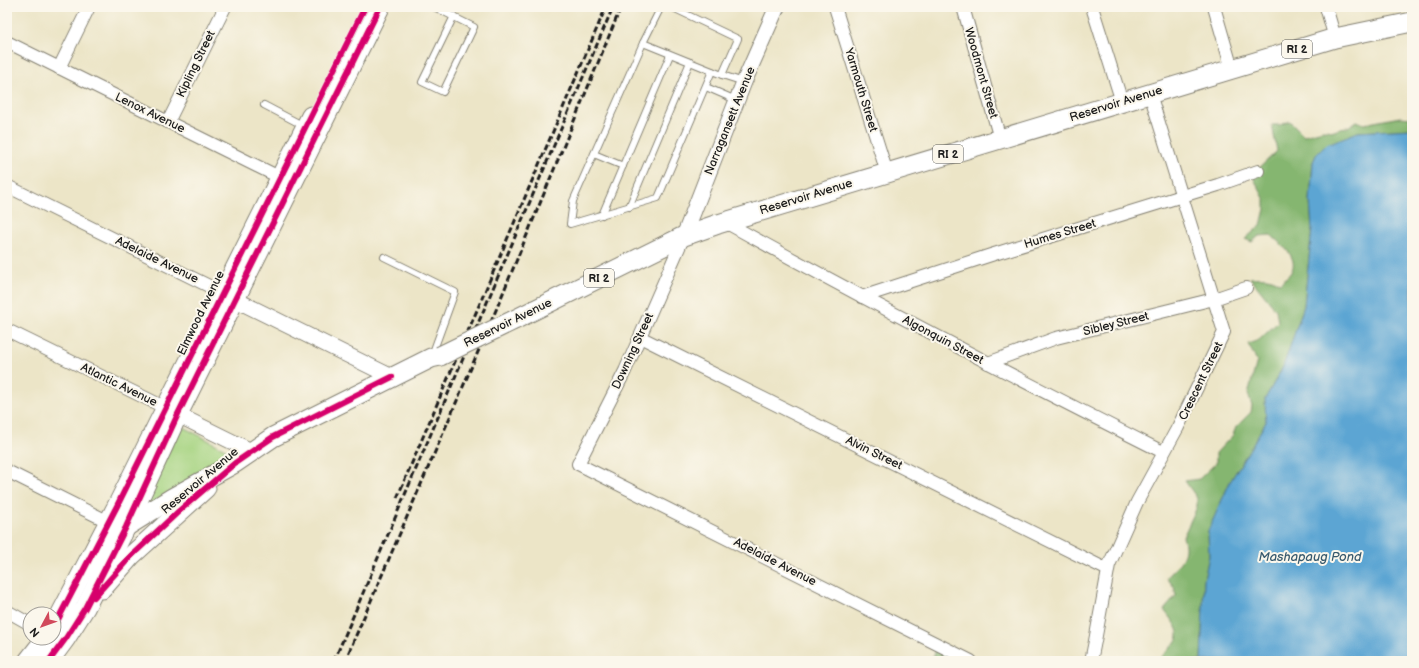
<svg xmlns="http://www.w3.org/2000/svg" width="1419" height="668" viewBox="0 0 1419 668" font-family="'Balsamiq Sans',sans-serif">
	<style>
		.green { fill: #a7d482; stroke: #62784f }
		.forest { fill: #85b670; stroke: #506946 }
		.water { fill: #5ba5d3; stroke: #3c6078 }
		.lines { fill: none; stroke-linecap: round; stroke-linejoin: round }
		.service-casing { stroke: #848072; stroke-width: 8 }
		.minor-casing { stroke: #848072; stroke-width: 14 }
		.tertiary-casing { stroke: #848072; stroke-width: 17 }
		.primary-casing { stroke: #848072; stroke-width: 21 }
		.service { stroke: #fff; stroke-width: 6 }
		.minor { stroke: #fff; stroke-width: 12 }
		.tertiary { stroke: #fff; stroke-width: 15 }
		.primary { stroke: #fff; stroke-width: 19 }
		.rail { stroke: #1c1c1c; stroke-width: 3; stroke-dasharray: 6 3; stroke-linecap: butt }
		.primary-bridge-casing { stroke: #848072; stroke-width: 21; stroke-linecap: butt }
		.primary-bridge { stroke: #fff; stroke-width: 19 }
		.cycleway-casing { stroke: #fbf7ec; stroke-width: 8 }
		.cycleway { stroke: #d6006c; stroke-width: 6 }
		.labels { text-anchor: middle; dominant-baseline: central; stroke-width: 4; stroke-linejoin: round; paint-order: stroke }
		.shield { fill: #fbf7ec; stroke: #5f5e5a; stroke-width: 1 }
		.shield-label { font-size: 11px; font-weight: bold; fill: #1c1c1c }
		.street-label { font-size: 12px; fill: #1c1c1c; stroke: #fbf7ec }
		.water-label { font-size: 13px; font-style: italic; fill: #385a6e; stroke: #fbf7ec }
	</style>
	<rect width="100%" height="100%" fill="#fbf7ec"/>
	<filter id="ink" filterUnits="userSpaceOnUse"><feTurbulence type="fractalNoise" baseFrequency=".025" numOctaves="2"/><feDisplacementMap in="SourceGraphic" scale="8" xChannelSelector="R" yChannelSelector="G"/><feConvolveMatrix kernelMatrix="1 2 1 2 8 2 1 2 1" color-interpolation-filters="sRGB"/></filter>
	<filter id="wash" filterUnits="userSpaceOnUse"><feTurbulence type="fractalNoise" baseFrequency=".012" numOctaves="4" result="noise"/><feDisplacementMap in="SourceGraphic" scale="16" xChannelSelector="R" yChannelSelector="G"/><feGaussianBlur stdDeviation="0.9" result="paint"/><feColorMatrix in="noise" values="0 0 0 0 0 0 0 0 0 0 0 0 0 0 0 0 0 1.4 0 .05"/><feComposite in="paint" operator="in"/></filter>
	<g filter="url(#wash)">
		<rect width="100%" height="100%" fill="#ece5c7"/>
		<!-- green -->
		<polygon class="green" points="181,426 227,450 222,456 153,505 145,500"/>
		<!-- forest -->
		<g class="forest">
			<path d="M 1400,117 L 1412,118 L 1412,129 L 1358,132 L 1316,155 L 1313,162 L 1310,201 L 1312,229 L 1304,306 L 1283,367 L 1265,399 L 1266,422 L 1230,482 L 1208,531 L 1209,556 L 1204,580 L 1201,661 L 1160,661 L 1159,659 C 1182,636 1185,637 1164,610 L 1176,596 L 1174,587 L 1167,578 C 1178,564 1190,556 1183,537 L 1197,507 L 1197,498 L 1185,481 L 1199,479 L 1216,463 L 1216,453 L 1233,435 L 1236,427 L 1251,412 L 1252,406 L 1248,394 L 1257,361 L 1248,344 L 1259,340 L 1278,322 L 1276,310 L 1250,278 C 1260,277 1272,277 1280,283 C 1283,280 1289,276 1291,272 C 1300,257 1280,244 1271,235 L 1259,236 L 1252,242 L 1245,239 L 1261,225 L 1265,209 L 1265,200 L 1252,175 L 1277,151 L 1272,125 L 1280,125 L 1290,121 L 1304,135 L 1323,130 L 1335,131 L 1340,128 L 1348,127 L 1357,121 L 1364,124 Z"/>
			<polygon points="936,644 969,661 932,661"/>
		</g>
		<!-- water -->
		<polygon class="water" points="1412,129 1412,661 1201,661 1204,580 1209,556 1208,531 1230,482 1266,422 1265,399 1283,367 1304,306 1312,229 1310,201 1313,162 1316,155 1327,144 1358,132"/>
	</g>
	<g filter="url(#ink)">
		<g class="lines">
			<defs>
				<g id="service">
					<polyline points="434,7 474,27 443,92 422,82 454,16"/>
					<polyline points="661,7 643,43 722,75 738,39 671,7"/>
					<polyline points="643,43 573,201 570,224 658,198 712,71"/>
					<polyline points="722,75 744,82"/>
					<polyline points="706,87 736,100"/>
					<polyline points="264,105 304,126"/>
					<polyline points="594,154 623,166"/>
					<polyline points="629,207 690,62"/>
					<polyline points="602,215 670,55"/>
					<polyline points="384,257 455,292 432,355"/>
				</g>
				<g id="minor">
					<polyline points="835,7 887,173"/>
					<polyline points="963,7 1000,139"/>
					<polyline points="1092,7 1122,102"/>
					<polyline points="1214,7 1232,69"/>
					<polyline points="1326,7 1335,38"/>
					<polyline points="7,42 285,180"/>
					<polyline points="59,68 89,7"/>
					<polyline points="168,122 225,7"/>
					<polyline points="7,186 223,293"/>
					<path d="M 725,222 C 869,302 1016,378 1163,452"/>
					<polyline points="684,236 625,371 578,464 971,661"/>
					<polyline points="862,297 991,255 1218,185 1258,171"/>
					<polyline points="7,330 166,408"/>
					<polyline points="640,337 1108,570"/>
					<polyline points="988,363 1056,338 1214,299 1246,288"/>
					<polyline points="7,471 109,522"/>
					<polyline points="7,611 30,624"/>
					<polyline points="1091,661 1095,641 1109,565 1137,502 1178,427 1224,332 1150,94"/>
				</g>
				<g id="tertiary">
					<polyline points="684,236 744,82 777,7"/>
					<polyline points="226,295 392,377"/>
					<polyline points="168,410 253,452"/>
				</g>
				<g id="primary">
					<polyline points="514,320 684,236 718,224 1335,38 1412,22"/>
					<polyline points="124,528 172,498 235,463 273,437 431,358 440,356"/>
					<polyline points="102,589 131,556 206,488"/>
					<polyline points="54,627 117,506 311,116"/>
					<polyline points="28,661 46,638"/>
					<polyline points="49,661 66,638 85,608 126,527 178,414 380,7"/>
				</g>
			</defs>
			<!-- service casing -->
			<use href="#service" class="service-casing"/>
			<!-- minor casing -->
			<use href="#minor" class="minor-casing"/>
			<!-- tertiary casing -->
			<use href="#tertiary" class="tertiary-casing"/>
			<!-- primary casing -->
			<use href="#primary" class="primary-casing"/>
			<!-- service -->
			<use href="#service" class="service"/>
			<!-- minor -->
			<use href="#minor" class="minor"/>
			<!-- tertiary -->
			<use href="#tertiary" class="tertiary"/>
			<!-- primary -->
			<use href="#primary" class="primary"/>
			<!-- rail -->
			<g class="rail">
				<polyline points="397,498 606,7"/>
				<polyline points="334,661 613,7"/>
				<polyline points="345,661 496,310 621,7"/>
			</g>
			<defs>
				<polyline id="primary-bridge" points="440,356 514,320"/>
			</defs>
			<!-- primary-bridge casing -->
			<use href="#primary-bridge" class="primary-bridge-casing"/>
			<!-- primary-bridge -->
			<use href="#primary-bridge" class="primary-bridge"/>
			<defs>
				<g id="cycleway">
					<polyline points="94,597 131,556 179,511 235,463 273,437 392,377"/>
					<polyline points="54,627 117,506 365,7"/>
					<polyline points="49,661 66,638 85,608 126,527 178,414 380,7"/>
				</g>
			</defs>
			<!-- cycleway casing -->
			<use href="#cycleway" class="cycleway-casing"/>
			<!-- cycleway -->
			<use href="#cycleway" class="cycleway"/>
		</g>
	</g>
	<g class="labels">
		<!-- shield labels -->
		<g class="shield">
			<rect x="1282" y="40" width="30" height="18" rx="3"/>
			<rect x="933" y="145" width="30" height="18" rx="3"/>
			<rect x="584" y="269" width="30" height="18" rx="3"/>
		</g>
		<g class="shield-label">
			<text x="1297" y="49">RI 2</text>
			<text x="948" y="154">RI 2</text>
			<text x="599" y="278">RI 2</text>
		</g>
		<!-- street labels -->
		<g class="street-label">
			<text transform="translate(196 64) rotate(-64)">Kipling Street</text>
			<text transform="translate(981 73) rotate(74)">Woodmont Street</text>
			<text transform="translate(861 90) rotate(73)">Yarmouth Street</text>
			<text transform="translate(1116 104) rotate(-17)">Reservoir Avenue</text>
			<text transform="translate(150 113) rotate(26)">Lenox Avenue</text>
			<text transform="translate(730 121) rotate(-68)">Narragansett Avenue</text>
			<text transform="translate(806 197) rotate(-17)">Reservoir Avenue</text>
			<text transform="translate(1060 234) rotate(-17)">Humes Street</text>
			<text transform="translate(157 260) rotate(26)">Adelaide Avenue</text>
			<text transform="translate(201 313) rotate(-64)">Elmwood Avenue</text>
			<text transform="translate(508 323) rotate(-26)">Reservoir Avenue</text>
			<text transform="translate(1116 324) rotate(-14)">Sibley Street</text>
			<text transform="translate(943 340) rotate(28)">Algonquin Street</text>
			<text transform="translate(633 351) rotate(-65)">Downing Street</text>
			<text transform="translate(1201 381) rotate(-64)">Crescent Street</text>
			<text transform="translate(119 385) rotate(26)">Atlantic Avenue</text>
			<text transform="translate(874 453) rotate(26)">Alvin Street</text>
			<text transform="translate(200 481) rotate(-40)">Reservoir Avenue</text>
			<text transform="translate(775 562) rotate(27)">Adelaide Avenue</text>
		</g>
		<!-- water labels -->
		<g class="water-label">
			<text x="1310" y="557">Mashapaug Pond</text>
		</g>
	</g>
	<!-- margin -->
	<rect width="1419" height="668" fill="none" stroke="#fbf7ec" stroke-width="24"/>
	<!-- north arrow -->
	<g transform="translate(42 626) rotate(229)"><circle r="19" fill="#fbf7ec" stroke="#a29f99"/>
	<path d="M0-3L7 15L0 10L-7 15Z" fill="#d1495b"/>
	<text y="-6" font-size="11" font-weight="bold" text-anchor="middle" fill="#1c1c1c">N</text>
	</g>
</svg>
